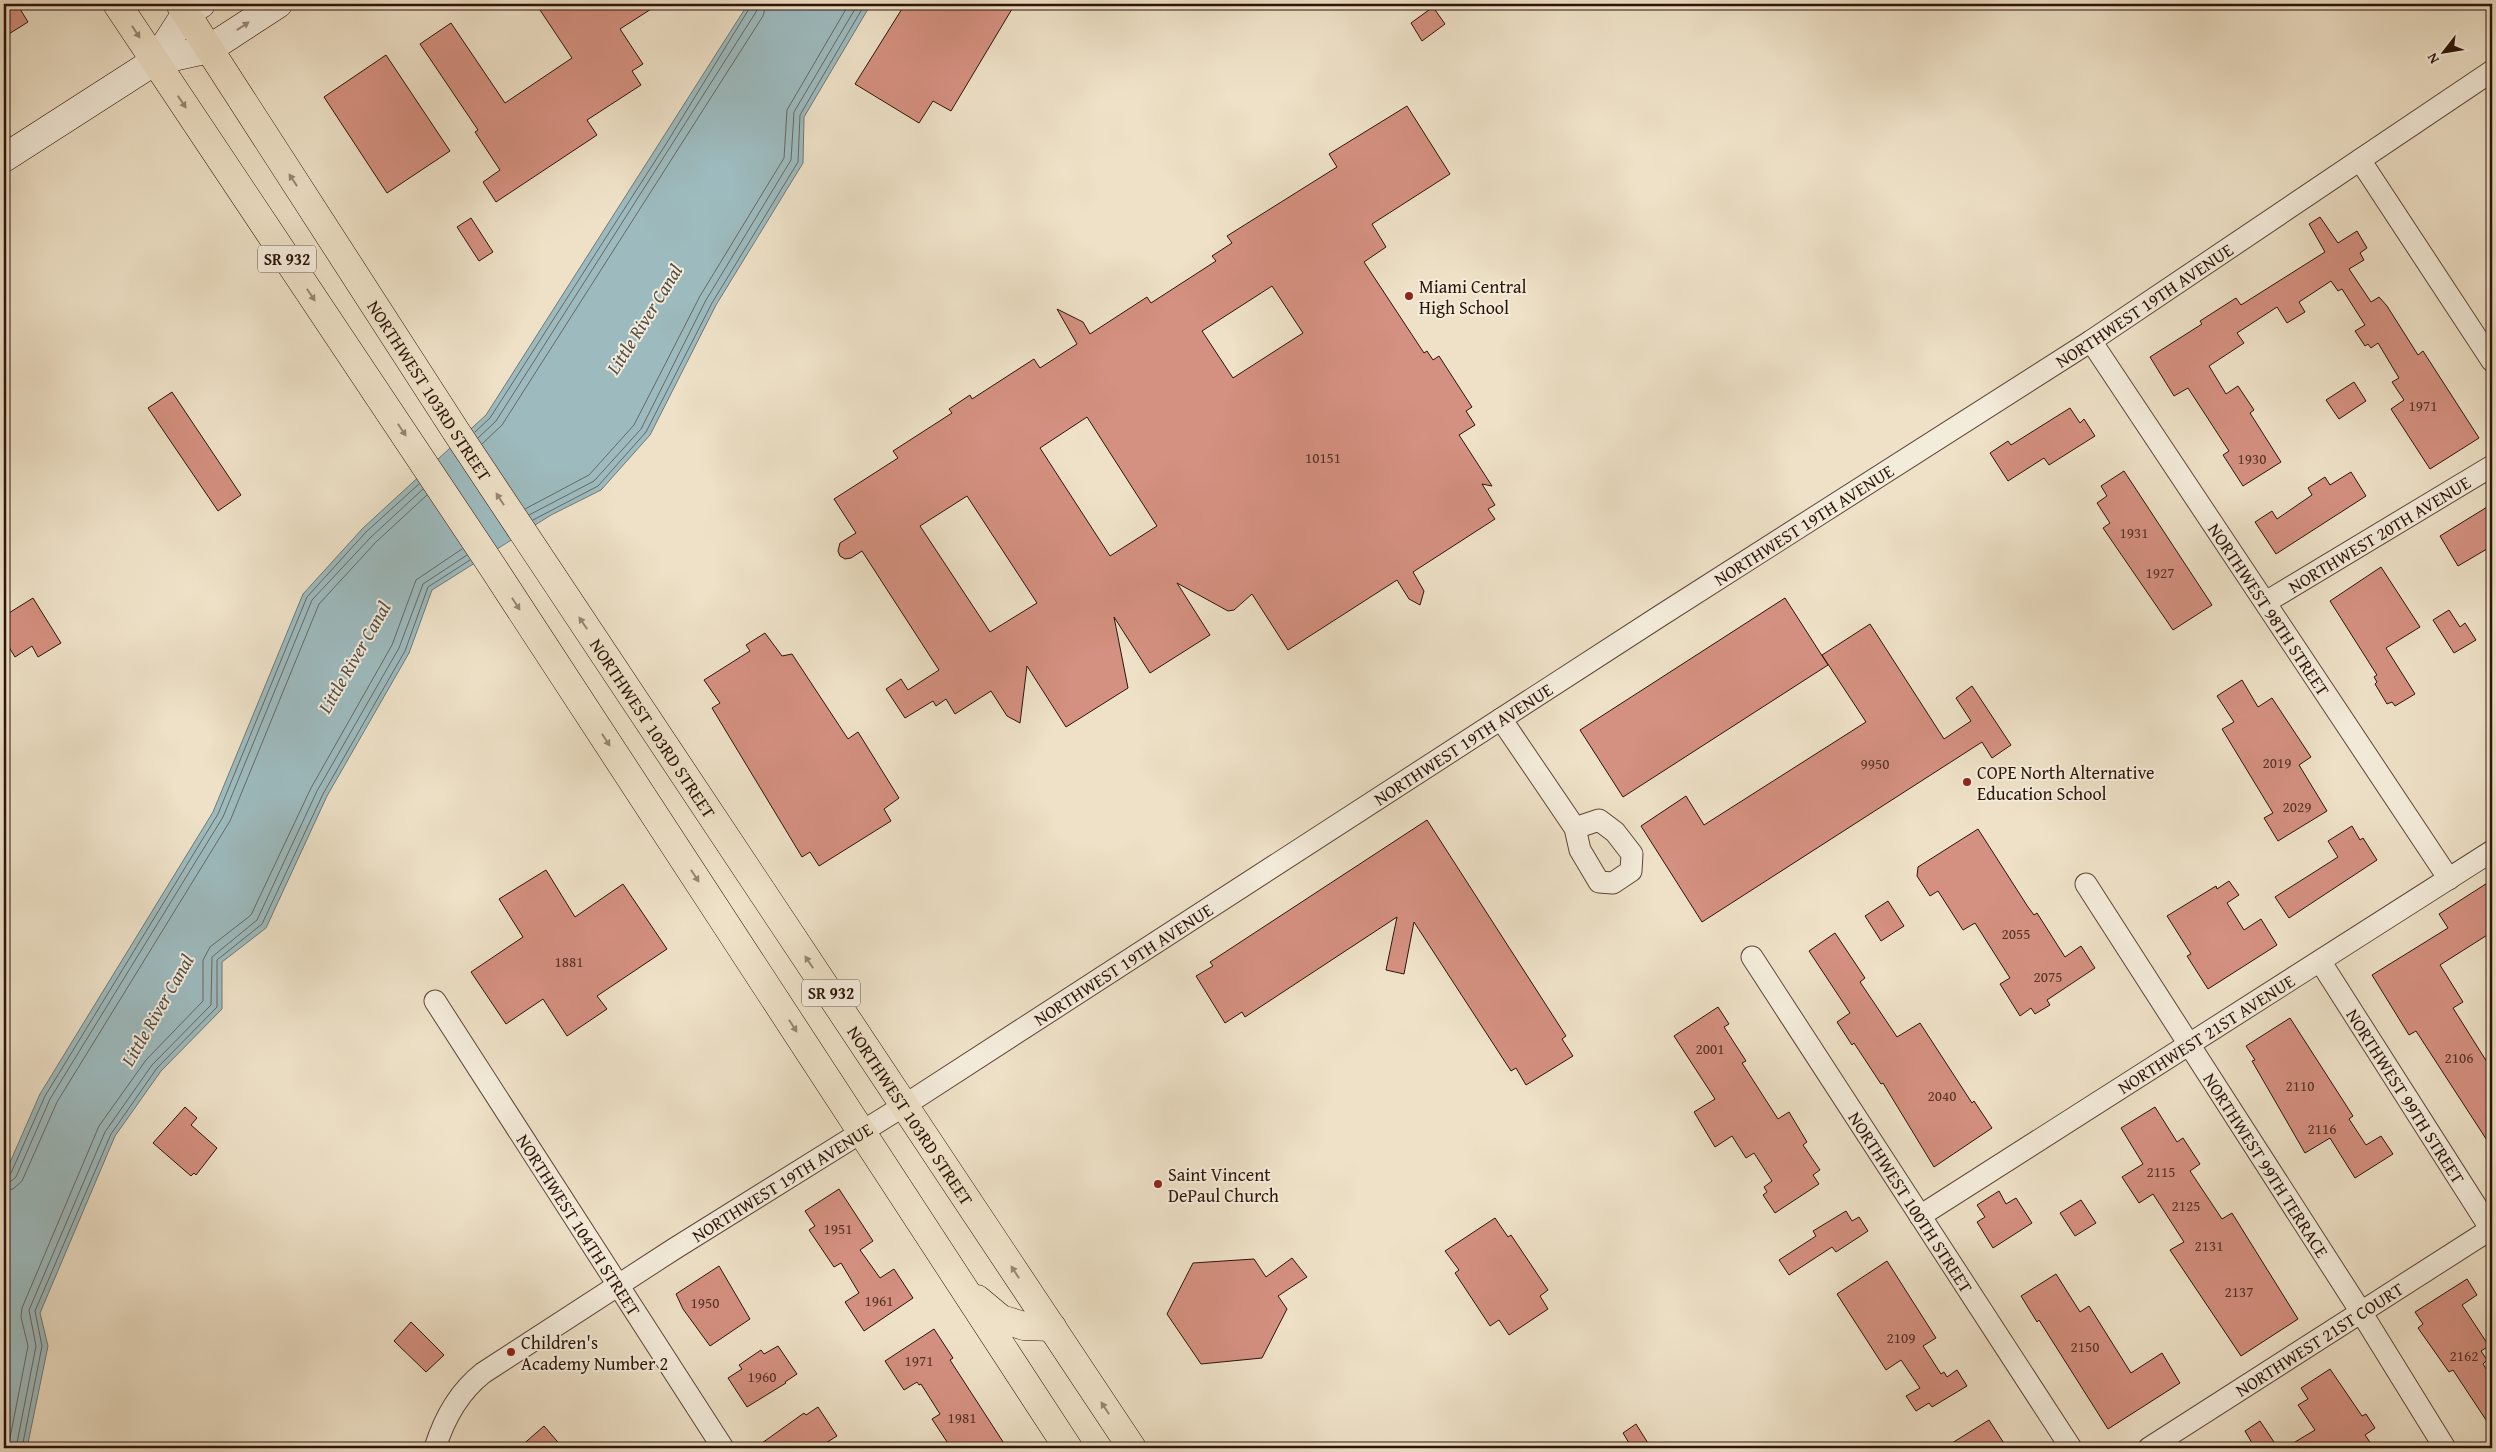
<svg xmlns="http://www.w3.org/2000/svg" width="2496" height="1452" viewBox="0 0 2496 1452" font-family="'Gentium Book Plus',serif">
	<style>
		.water { fill: #9dbbbf; stroke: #707876 }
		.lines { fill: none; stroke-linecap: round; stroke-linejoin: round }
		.shore { stroke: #656864; stroke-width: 1 }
		.building { fill: #d49080; stroke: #2d1409; fill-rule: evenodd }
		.street-casing { stroke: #5d4738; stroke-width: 23 }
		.secondary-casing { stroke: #2d1409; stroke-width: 29 }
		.primary-casing { stroke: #2d1409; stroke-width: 29 }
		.street { stroke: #f4ecdb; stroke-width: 21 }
		.secondary { stroke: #f4ecdb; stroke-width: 28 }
		.primary { stroke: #eee1c7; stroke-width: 28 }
		.oneway { fill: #9a8b7c }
		.oneway2 { fill: #978572 }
		.poi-dot { fill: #8f2418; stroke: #f4ecdb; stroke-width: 2 }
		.labels { text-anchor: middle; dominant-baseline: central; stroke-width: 4; stroke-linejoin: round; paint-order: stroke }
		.number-label { font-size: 15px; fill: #573327 }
		.shield { fill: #f4ecdb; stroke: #695548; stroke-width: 1 }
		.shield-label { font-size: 16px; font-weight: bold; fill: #2d1409 }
		.poi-label { font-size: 18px; fill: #2d1409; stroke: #f4ecdb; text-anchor: start }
		.street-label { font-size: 18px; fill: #2d1409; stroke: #f4ecdb }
		.water-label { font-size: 19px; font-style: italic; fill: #544e49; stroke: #f4ecdb }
	</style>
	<rect width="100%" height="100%" fill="#eee1c7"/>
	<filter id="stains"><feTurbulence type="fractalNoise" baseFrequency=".004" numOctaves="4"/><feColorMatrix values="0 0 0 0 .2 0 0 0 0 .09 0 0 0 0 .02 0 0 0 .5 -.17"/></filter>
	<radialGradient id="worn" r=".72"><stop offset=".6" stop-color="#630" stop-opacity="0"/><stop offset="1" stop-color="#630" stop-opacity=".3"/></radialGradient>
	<!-- water -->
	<polygon class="water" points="748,4 871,4 804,117 803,163 716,305 650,435 601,490 551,515 432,590 409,653 327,796 266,928 222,962 222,1009 161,1071 115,1136 40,1313 48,1346 27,1448 4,1448 4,1176 40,1094 213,812 303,594 363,528 486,415"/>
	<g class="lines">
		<!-- shore -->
		<g class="shore">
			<polyline points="475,432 490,418 666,144 752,4"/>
			<polyline points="478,438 496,421 756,12 758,4"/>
			<polyline points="482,444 502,425 763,16 766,4"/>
			<polyline points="525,509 589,475 634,425 700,296 784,158 787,110 849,4"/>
			<polyline points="529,515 594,481 641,429 706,300 791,160 794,112 858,4"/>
			<polyline points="533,520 598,486 646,432 712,303 798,162 800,115 865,4"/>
			<polyline points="4,1176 11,1173 45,1096 218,814 307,597 366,532 419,484"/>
			<polyline points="4,1183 10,1182 16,1177 50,1099 223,817 312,600 371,537 423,489"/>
			<polyline points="4,1190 13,1189 22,1181 57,1102 230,821 319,604 376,542 427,495"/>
			<polyline points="8,1448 28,1346 21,1317 22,1308 99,1126 146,1060 203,1001 203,960 210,947 251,915 311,788 392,645 416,580 462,549"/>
			<polyline points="16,1448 36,1346 29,1310 105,1132 152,1065 211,1005 212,957 257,920 317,791 399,648 423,584 467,555"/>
			<polyline points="22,1448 42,1346 35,1311 111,1134 157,1068 217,1007 217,960 262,924 323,794 405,651 428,587 470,560"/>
		</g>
	</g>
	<!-- building -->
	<g class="building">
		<polygon points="4,4 17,4 28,22 4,37"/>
		<polygon points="536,4 659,4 620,29 643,64 632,71 641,85 587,120 597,135 496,202 483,182 500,170 475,132 478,130 420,44 451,23 505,103 572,58"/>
		<polygon points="905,4 1015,4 951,111 933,101 919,123 855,84"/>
		<polygon points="1433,7 1445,24 1422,41 1411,23"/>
		<polygon points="386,55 450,151 387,193 324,97"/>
		<path d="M 1407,106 L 1450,174 L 1372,224 L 1386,247 L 1364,262 L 1424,353 L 1427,351 L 1433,360 L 1439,356 L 1472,407 L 1466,411 L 1475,425 L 1459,435 L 1492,486 L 1482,484 L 1495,505 L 1488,509 L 1495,519 L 1413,572 L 1424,591 L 1420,605 L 1409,599 L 1397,580 L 1288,650 L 1252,594 L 1234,610 L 1228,611 L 1177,583 L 1210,635 L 1150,673 L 1114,617 L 1128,688 L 1066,727 L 1027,666 L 1020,723 L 1007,716 L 991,691 L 955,714 L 946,699 L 936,706 L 933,701 L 905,718 L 886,689 L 901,679 L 908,690 L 939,670 L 862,551 L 851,558 L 845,559 L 840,556 L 838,551 L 840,543 L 856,533 L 834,499 L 898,458 L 893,451 L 952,413 L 949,409 L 970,395 L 972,399 L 1034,359 L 1040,368 L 1077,344 L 1057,309 L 1083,322 L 1090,334 L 1147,297 L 1151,303 L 1216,261 L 1212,256 L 1232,243 L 1227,236 L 1337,167 L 1329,154 ZM 1272,286 L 1303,333 L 1233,378 L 1202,331 ZM 1087,417 L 1157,526 L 1110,556 L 1040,448 ZM 967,496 L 1037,603 L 990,632 L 920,526 Z"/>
		<polygon points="2320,217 2338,243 2357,231 2367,248 2360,253 2364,260 2349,269 2371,302 2379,297 2387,306 2418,355 2423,351 2479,438 2430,469 2391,409 2404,400 2392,382 2399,378 2378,343 2371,348 2368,344 2365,346 2355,331 2365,325 2342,289 2338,291 2331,281 2299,302 2305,312 2287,323 2277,307 2237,333 2244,343 2209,366 2226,394 2238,386 2254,410 2250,413 2281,462 2243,486 2223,455 2229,451 2188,388 2174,396 2150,357 2202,324 2200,321 2236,298 2241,305 2325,252 2309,224"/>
		<polygon points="471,218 493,252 479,261 457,227"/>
		<polygon points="2354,382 2366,401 2339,419 2326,400"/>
		<polygon points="172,392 241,495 218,511 148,408"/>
		<polygon points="2070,408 2080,423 2084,419 2095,436 2049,465 2044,458 2008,481 1990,453 2008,441 2011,445"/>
		<polygon points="2124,471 2212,605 2173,630 2103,528 2110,523 2097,503 2107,496 2101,486"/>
		<polygon points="2351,472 2366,496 2276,554 2255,522 2272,511 2277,519 2312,495 2308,488 2325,477 2330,485"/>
		<polygon points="2492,504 2492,546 2458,566 2440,536"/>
		<polygon points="2381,567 2420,627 2386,648 2415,694 2395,706 2392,702 2387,704 2375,684 2377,682 2374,677 2377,675 2330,601"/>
		<polygon points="33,598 61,643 38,657 32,646 15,657 4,639 4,616"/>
		<polygon points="1785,598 1828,665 1623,797 1580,730"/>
		<polygon points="2449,610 2460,627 2465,623 2476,640 2454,653 2433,620"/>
		<polygon points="1870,624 1944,739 1971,721 1956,698 1972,686 2011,745 1992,758 1982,742 1702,922 1641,826 1686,796 1704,825 1866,722 1822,655"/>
		<polygon points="765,633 782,656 792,654 848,739 858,732 899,798 884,809 891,821 819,866 810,852 802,857 712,708 720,703 704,680 750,651 746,645"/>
		<polygon points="2242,680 2258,707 2272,698 2311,757 2299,765 2327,811 2278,841 2264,818 2273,813 2222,729 2234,722 2217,696"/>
		<polygon points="1427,820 1566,1036 1562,1039 1573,1056 1526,1085 1516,1068 1511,1071 1414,922 1404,974 1386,970 1397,917 1245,1017 1242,1012 1225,1023 1196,976 1213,966 1210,962"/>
		<polygon points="2352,826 2360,840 2363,838 2377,860 2289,918 2275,897 2338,857 2328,841"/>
		<polygon points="1978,829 2028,907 2034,915 2037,913 2065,957 2081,946 2095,968 2047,1000 2050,1005 2035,1014 2031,1008 2020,1016 2000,984 2010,978 1975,923 1963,930 1938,891 1930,896 1917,876 1918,867"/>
		<polygon points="546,870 575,917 623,884 667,949 597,996 607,1009 567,1036 543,999 506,1024 471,972 523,937 499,899"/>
		<polygon points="2492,880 2492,932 2440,965 2463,1002 2453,1008 2492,1070 2492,1148 2416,1031 2409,1035 2372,975 2448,928 2439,914"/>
		<polygon points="2229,881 2239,895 2227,903 2244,930 2261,919 2277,945 2208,989 2187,956 2191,954 2167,916 2216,886 2217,889"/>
		<polygon points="1888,901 1904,926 1881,941 1865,916"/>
		<polygon points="1835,933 1865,978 1860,982 1897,1037 1920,1023 1972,1103 1974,1101 1992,1128 1934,1167 1883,1083 1881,1084 1854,1043 1852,1045 1837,1022 1850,1013 1809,951"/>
		<polygon points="1718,1007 1729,1024 1724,1027 1746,1061 1742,1063 1778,1119 1789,1112 1807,1142 1803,1145 1820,1170 1813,1175 1819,1184 1775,1213 1763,1195 1767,1192 1764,1187 1772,1181 1754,1153 1746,1158 1732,1136 1715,1147 1694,1112 1715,1099 1674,1036"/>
		<polygon points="2290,1018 2353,1116 2349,1119 2366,1145 2381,1136 2393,1154 2355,1178 2330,1138 2305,1153 2252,1061 2255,1060 2246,1046"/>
		<polygon points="185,1107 197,1118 191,1125 217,1148 196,1175 194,1173 191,1176 153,1143"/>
		<polygon points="2155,1107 2177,1142 2183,1138 2200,1164 2190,1171 2222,1219 2232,1213 2298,1319 2241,1356 2170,1250 2184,1242 2153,1194 2139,1203 2122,1177 2143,1164 2121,1128"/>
		<polygon points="839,1189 873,1241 860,1250 880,1278 894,1269 913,1298 864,1331 845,1302 859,1293 841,1263 834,1267 809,1230 815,1226 805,1211"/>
		<polygon points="1999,1191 2006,1204 2016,1198 2032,1223 1993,1248 1977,1222 1985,1217 1977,1205"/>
		<polygon points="2081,1200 2096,1223 2075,1236 2060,1213"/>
		<polygon points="1846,1211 1852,1221 1859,1217 1868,1231 1836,1252 1832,1247 1789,1275 1779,1260 1816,1236 1813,1231"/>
		<polygon points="1495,1218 1508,1237 1511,1235 1548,1290 1540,1296 1548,1309 1509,1335 1499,1320 1490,1326 1455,1273 1459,1270 1445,1251"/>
		<polygon points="1292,1258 1307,1277 1278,1296 1287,1309 1262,1358 1201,1364 1167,1314 1193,1263 1254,1259 1266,1277"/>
		<polygon points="1887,1261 1936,1338 1923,1346 1941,1374 1944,1372 1947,1377 1957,1370 1967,1386 1932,1407 1929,1403 1916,1411 1906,1396 1920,1388 1901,1360 1886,1370 1837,1294"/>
		<polygon points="719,1266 750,1319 710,1346 683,1309 676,1294"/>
		<polygon points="2056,1274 2080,1312 2089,1306 2131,1373 2162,1353 2180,1383 2108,1429 2039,1320 2037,1322 2021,1296"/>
		<polygon points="2467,1279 2477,1295 2462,1305 2489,1346 2481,1351 2487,1360 2483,1364 2492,1378 2492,1429 2453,1370 2449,1372 2418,1328 2423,1324 2415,1312"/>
		<polygon points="411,1322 444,1355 426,1372 394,1341"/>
		<polygon points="934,1329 953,1358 950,1360 1007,1448 951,1448 932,1419 940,1414 921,1384 919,1385 917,1382 904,1390 885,1361"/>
		<polygon points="778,1346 797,1374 785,1382 786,1383 747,1407 728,1378 742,1369 739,1365 761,1350 764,1354"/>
		<polygon points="2330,1369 2362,1416 2366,1414 2375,1428 2365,1435 2374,1448 2285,1448 2315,1430 2298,1405 2308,1399 2301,1388"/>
		<polygon points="818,1407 837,1436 818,1448 755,1448 804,1413 806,1415"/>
		<polygon points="1989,1420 2007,1448 1944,1448"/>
		<polygon points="2260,1421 2278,1448 2255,1448 2245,1431"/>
		<polygon points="1636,1424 1651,1448 1632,1448 1623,1433"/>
		<polygon points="544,1426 563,1448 519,1448"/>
	</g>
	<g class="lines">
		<defs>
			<g id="street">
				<polyline points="2360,160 2492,361"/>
				<path id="s1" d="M 2091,341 L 2449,879"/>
				<path id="s2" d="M 2266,602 L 2492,466"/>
				<polyline points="1501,719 1575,828 1580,850 1599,882 1613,883 1631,871 1632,854 1615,832 1599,820 1575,828"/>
				<path id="s3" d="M 2086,884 L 2361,1312 L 2445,1448"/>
				<path id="s4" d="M 1752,957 L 2071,1448"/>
				<path id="s5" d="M 2320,961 L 2492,1231"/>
				<path id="s6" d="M 435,1001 L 723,1448"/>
				<path id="s7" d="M 1920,1216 L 2492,851"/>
				<path id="s8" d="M 435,1448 C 444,1419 459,1392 483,1373 L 674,1249 L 905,1105 L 1660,616 L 2091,341 L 2492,71"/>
				<path id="s9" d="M 2149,1448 L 2491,1229"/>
			</g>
			<g id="secondary">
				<polyline points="155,61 186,13 201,4"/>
				<polyline points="4,158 155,61 209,49 278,4"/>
			</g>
			<g id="primary">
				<polyline points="117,4 490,563 1068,1448"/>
				<path id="s10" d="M 180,4 L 457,433 L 1132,1448"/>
				<polyline points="977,1299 1001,1319 1024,1326 1052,1327"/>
			</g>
		</defs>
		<!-- street casing -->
		<use href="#street" class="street-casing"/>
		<!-- secondary casing -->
		<use href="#secondary" class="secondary-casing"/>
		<!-- primary casing -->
		<use href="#primary" class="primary-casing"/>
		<!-- street -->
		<use href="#street" class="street"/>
		<!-- secondary -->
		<use href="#secondary" class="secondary"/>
		<!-- primary -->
		<use href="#primary" class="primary"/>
	</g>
	<!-- one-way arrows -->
	<defs><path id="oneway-solid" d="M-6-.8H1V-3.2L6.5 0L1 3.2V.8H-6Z" transform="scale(1.25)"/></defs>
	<use class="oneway" href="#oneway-solid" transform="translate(243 26) rotate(-33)"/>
	<g class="oneway2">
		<use href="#oneway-solid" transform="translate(136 32) rotate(57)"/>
		<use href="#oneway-solid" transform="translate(182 102) rotate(56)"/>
		<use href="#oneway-solid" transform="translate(293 180) rotate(-123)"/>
		<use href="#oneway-solid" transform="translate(311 295) rotate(56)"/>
		<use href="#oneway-solid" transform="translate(402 430) rotate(56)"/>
		<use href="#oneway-solid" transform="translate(500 499) rotate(-123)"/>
		<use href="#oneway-solid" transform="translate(516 604) rotate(57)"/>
		<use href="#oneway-solid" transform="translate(583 623) rotate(-124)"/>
		<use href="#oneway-solid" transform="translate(606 740) rotate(57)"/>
		<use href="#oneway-solid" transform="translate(695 876) rotate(57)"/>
		<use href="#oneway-solid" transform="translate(809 962) rotate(-124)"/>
		<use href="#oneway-solid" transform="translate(793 1026) rotate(57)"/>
		<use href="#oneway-solid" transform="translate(1015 1272) rotate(-123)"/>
		<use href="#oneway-solid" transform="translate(1105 1408) rotate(-123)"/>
	</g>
	<!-- markers -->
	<g class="poi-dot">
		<circle cx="1409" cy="296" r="5"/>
		<circle cx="1967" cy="782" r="5"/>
		<circle cx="1158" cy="1184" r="5"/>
		<circle cx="511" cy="1352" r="5"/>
	</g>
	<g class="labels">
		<!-- number labels -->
		<g class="number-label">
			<text x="2423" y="405">1971</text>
			<text x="1323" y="457">10151</text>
			<text x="2252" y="458">1930</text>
			<text x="2134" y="532">1931</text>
			<text x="2160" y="572">1927</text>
			<text x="2277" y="762">2019</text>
			<text x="1875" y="763">9950</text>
			<text x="2297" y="806">2029</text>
			<text x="2016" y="933">2055</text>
			<text x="569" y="961">1881</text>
			<text x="2048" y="976">2075</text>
			<text x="1710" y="1048">2001</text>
			<text x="2459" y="1057">2106</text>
			<text x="2300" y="1085">2110</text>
			<text x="1942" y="1095">2040</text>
			<text x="2322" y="1128">2116</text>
			<text x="2161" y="1171">2115</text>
			<text x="2186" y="1205">2125</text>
			<text x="838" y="1228">1951</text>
			<text x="2209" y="1245">2131</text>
			<text x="2239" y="1291">2137</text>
			<text x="879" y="1300">1961</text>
			<text x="705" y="1302">1950</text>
			<text x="1901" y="1337">2109</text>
			<text x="2085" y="1346">2150</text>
			<text x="2464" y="1355">2162</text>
			<text x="919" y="1360">1971</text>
			<text x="762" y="1376">1960</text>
			<text x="962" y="1417">1981</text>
		</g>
		<!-- shield labels -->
		<g class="shield">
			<rect x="258" y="245.5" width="58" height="27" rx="4"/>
			<rect x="802" y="979.5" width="58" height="27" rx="4"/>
		</g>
		<g class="shield-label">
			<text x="287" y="259">SR 932</text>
			<text x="831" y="993">SR 932</text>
		</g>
		<!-- poi labels -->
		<g class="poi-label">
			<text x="1419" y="286">Miami Central<tspan x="1419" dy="21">High School</tspan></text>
			<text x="1977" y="772">COPE North Alternative<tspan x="1977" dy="21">Education School</tspan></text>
			<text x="1168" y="1174">Saint Vincent<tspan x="1168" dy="21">DePaul Church</tspan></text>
			<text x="521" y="1342">Children's<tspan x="521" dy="21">Academy Number 2</tspan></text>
		</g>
		<!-- street labels -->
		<g class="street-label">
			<text stroke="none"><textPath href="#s8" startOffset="2065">NORTHWEST 19TH AVENUE</textPath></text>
			<text stroke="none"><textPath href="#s10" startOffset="460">NORTHWEST 103RD STREET</textPath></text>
			<text stroke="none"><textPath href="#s8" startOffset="1660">NORTHWEST 19TH AVENUE</textPath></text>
			<text stroke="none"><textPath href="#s2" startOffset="132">NORTHWEST 20TH AVENUE</textPath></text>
			<text stroke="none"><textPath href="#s1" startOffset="322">NORTHWEST 98TH STREET</textPath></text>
			<text stroke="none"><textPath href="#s10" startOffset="865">NORTHWEST 103RD STREET</textPath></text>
			<text stroke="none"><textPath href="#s8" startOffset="1255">NORTHWEST 19TH AVENUE</textPath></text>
			<text stroke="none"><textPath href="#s8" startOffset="850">NORTHWEST 19TH AVENUE</textPath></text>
			<text stroke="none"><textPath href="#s7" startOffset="339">NORTHWEST 21ST AVENUE</textPath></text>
			<text stroke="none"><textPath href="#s5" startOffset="160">NORTHWEST 99TH STREET</textPath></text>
			<text stroke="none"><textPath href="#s10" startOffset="1330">NORTHWEST 103RD STREET</textPath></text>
			<text stroke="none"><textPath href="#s3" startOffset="334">NORTHWEST 99TH TERRACE</textPath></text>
			<text stroke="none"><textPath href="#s8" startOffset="445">NORTHWEST 19TH AVENUE</textPath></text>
			<text stroke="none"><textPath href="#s4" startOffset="292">NORTHWEST 100TH STREET</textPath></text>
			<text stroke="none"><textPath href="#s6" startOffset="266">NORTHWEST 104TH STREET</textPath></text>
			<text stroke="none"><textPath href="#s9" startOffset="202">NORTHWEST 21ST COURT</textPath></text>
		</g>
		<!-- water labels -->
		<g class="water-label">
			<text transform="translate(644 319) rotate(-58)">Little River Canal</text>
			<text transform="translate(354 657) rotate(-60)">Little River Canal</text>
			<text transform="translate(157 1010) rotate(-60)">Little River Canal</text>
		</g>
	</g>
	<!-- margin -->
	<rect width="2496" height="1452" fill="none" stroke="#eee1c7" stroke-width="20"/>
	<rect x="5" y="5" width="2486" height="1442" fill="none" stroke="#2d1409" stroke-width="2.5"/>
	<rect x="10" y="10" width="2476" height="1432" fill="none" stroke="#2d1409"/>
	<!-- north arrow -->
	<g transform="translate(2444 52) rotate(239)" stroke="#f4ecdb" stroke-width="4" paint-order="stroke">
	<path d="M0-4L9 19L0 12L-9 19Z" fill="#2d1409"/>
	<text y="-8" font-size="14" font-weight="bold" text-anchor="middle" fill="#2d1409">N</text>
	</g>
	<rect width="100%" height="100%" filter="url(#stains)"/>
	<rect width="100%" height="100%" fill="url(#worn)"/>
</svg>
